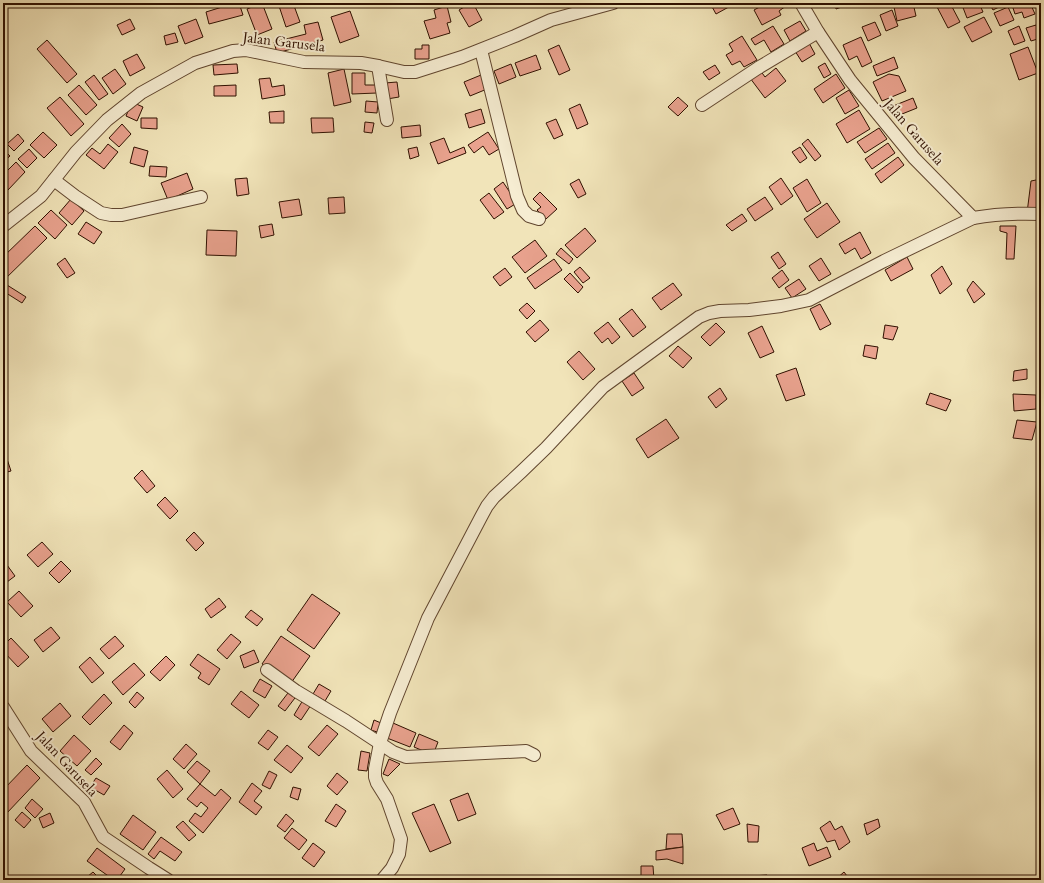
<svg xmlns="http://www.w3.org/2000/svg" width="1044" height="883" viewBox="0 0 1044 883" font-family="Cardo,serif">
	<style>
		.building { fill: #e9a28e; stroke: #2f1000 }
		.lines { fill: none; stroke-linecap: round; stroke-linejoin: round }
		.minor-casing { stroke: #60452e; stroke-width: 14 }
		.minor { stroke: #f6edd2; stroke-width: 12 }
		.labels { text-anchor: middle; dominant-baseline: central; stroke-width: 4; stroke-linejoin: round; paint-order: stroke }
		.street-label { font-size: 14px; fill: #2f1000; stroke: #f6edd2 }
	</style>
	<rect width="100%" height="100%" fill="#f1e4b9"/>
	<filter id="stains"><feTurbulence type="fractalNoise" baseFrequency=".005" numOctaves="4"/><feColorMatrix values="0 0 0 0 .2 0 0 0 0 .09 0 0 0 0 .02 0 0 0 .5 -.17"/></filter>
	<radialGradient id="worn" r=".72"><stop offset=".6" stop-color="#630" stop-opacity="0"/><stop offset="1" stop-color="#630" stop-opacity=".3"/></radialGradient>
	<!-- building -->
	<g class="building">
		<polygon points="235,3 239,3 243,15 209,24 206,12"/>
		<polygon points="262,3 272,29 257,35 247,9"/>
		<polygon points="278,3 293,3 300,22 286,27"/>
		<polygon points="471,3 473,3 482,20 469,27 459,10"/>
		<polygon points="710,3 736,3 716,14"/>
		<polygon points="767,3 784,3 786,6 779,11 781,15 762,25 754,10"/>
		<polygon points="835,3 849,3 850,4 836,9"/>
		<polygon points="909,3 913,3 916,16 897,21 894,7"/>
		<polygon points="940,3 950,3 960,22 948,28 936,5"/>
		<polygon points="966,3 979,3 983,12 967,18 962,5"/>
		<polygon points="989,3 1007,3 993,10"/>
		<polygon points="1017,3 1030,3 1035,14 1024,18 1022,12 1015,14 1012,5"/>
		<polygon points="1034,3 1041,3 1041,8 1037,9"/>
		<polygon points="447,6 451,22 447,23 450,33 430,39 424,21 436,18 434,10"/>
		<polygon points="1008,7 1014,20 1000,26 994,13"/>
		<polygon points="892,10 898,26 886,31 880,15"/>
		<polygon points="350,11 359,36 340,43 331,17"/>
		<polygon points="984,17 992,32 972,42 964,27"/>
		<polygon points="130,19 135,29 122,35 117,25"/>
		<polygon points="196,19 203,37 185,44 178,26"/>
		<polygon points="800,21 806,31 790,41 784,30"/>
		<polygon points="318,22 323,40 277,53 274,42 306,34 304,25"/>
		<polygon points="875,22 881,35 868,41 862,27"/>
		<polygon points="1036,25 1041,38 1031,41 1026,28"/>
		<polygon points="773,26 784,44 771,52 764,40 755,45 751,39"/>
		<polygon points="1019,26 1025,41 1014,45 1008,31"/>
		<polygon points="175,33 178,42 166,45 164,36"/>
		<polygon points="742,36 757,60 744,67 740,61 732,65 726,55 733,51 729,44"/>
		<polygon points="861,37 872,62 862,67 857,56 849,60 843,45"/>
		<polygon points="47,40 77,74 67,83 37,49"/>
		<polygon points="809,43 815,54 802,62 795,51"/>
		<polygon points="422,45 429,45 429,59 415,59 415,49 422,49"/>
		<polygon points="559,45 570,70 559,75 548,50"/>
		<polygon points="1028,47 1038,73 1019,80 1010,54"/>
		<polygon points="137,54 145,68 130,76 123,61"/>
		<polygon points="536,55 541,69 520,76 515,63"/>
		<polygon points="894,57 898,68 877,76 873,66"/>
		<polygon points="825,63 831,74 824,78 818,67"/>
		<polygon points="237,64 238,73 214,75 213,65"/>
		<polygon points="511,64 516,77 499,84 494,71"/>
		<polygon points="715,65 720,73 709,80 703,72"/>
		<polygon points="776,68 786,81 765,98 750,78 760,70 765,77"/>
		<polygon points="115,69 126,84 113,94 102,78"/>
		<polygon points="344,69 351,102 334,106 328,73"/>
		<polygon points="352,73 365,73 365,85 377,85 377,93 352,94"/>
		<polygon points="836,74 845,88 823,103 814,89"/>
		<polygon points="889,74 899,76 906,91 882,101 873,82"/>
		<polygon points="94,75 108,94 99,100 85,82"/>
		<polygon points="481,75 487,89 470,96 464,82"/>
		<polygon points="270,78 272,87 284,85 285,95 262,99 259,79"/>
		<polygon points="397,82 399,97 387,99 385,83"/>
		<polygon points="79,85 97,105 86,115 68,95"/>
		<polygon points="236,85 236,96 214,96 214,86"/>
		<polygon points="849,90 859,106 845,114 836,98"/>
		<polygon points="60,97 84,124 71,136 47,108"/>
		<polygon points="678,97 688,106 678,116 668,107"/>
		<polygon points="913,98 917,108 897,116 893,106"/>
		<polygon points="366,101 378,102 377,113 365,112"/>
		<polygon points="132,102 143,107 137,121 126,116"/>
		<polygon points="580,104 588,124 577,129 569,109"/>
		<polygon points="481,109 485,123 469,128 465,114"/>
		<polygon points="859,110 870,129 847,143 836,124"/>
		<polygon points="284,111 284,123 270,123 269,112"/>
		<polygon points="141,118 157,118 157,129 141,128"/>
		<polygon points="311,118 333,118 334,132 312,133"/>
		<polygon points="556,119 563,135 554,139 546,123"/>
		<polygon points="365,122 374,123 372,133 364,132"/>
		<polygon points="122,124 131,134 119,147 109,138"/>
		<polygon points="420,125 421,136 402,138 401,127"/>
		<polygon points="879,128 887,139 865,153 857,142"/>
		<polygon points="43,132 57,145 44,158 30,145"/>
		<polygon points="488,132 499,149 489,155 483,146 474,153 468,145"/>
		<polygon points="18,134 24,141 14,151 7,144"/>
		<polygon points="444,138 450,153 464,147 466,153 438,164 430,143"/>
		<polygon points="808,139 821,156 815,161 802,144"/>
		<polygon points="888,143 895,153 872,169 865,159"/>
		<polygon points="108,144 118,152 104,169 86,155 92,148 100,154"/>
		<polygon points="134,147 148,151 144,167 130,163"/>
		<polygon points="417,147 419,156 410,159 408,149"/>
		<polygon points="800,147 807,158 800,163 792,152"/>
		<polygon points="3,149 10,156 3,162"/>
		<polygon points="29,149 37,158 27,168 18,159"/>
		<polygon points="898,157 904,165 881,183 875,174"/>
		<polygon points="16,162 25,172 8,190 3,184 3,175"/>
		<polygon points="150,166 167,167 166,177 149,176"/>
		<polygon points="187,173 193,189 168,200 161,183"/>
		<polygon points="247,178 249,194 237,196 235,179"/>
		<polygon points="781,178 793,196 781,205 769,187"/>
		<polygon points="579,179 586,194 578,198 570,184"/>
		<polygon points="807,179 821,203 807,212 793,188"/>
		<polygon points="1041,179 1041,212 1027,213 1031,181"/>
		<polygon points="503,182 517,203 507,209 494,189"/>
		<polygon points="540,192 557,209 546,219 537,210 541,207 533,199"/>
		<polygon points="489,193 504,212 494,219 480,200"/>
		<polygon points="344,197 345,213 329,214 328,198"/>
		<polygon points="765,197 773,209 755,221 747,209"/>
		<polygon points="71,199 84,211 72,225 59,213"/>
		<polygon points="299,199 302,215 282,218 279,202"/>
		<polygon points="827,203 840,222 817,238 804,219"/>
		<polygon points="51,210 67,225 55,239 38,223"/>
		<polygon points="742,214 747,221 732,231 726,225"/>
		<polygon points="86,222 102,232 94,244 78,234"/>
		<polygon points="272,224 274,235 261,238 259,226"/>
		<polygon points="35,226 47,238 3,281 3,257"/>
		<polygon points="1000,226 1016,226 1014,259 1006,259 1007,233 1000,231"/>
		<polygon points="585,228 596,241 577,258 565,245"/>
		<polygon points="207,230 237,231 236,256 206,255"/>
		<polygon points="860,232 871,253 861,259 855,248 845,254 839,244"/>
		<polygon points="535,240 547,256 525,273 512,257"/>
		<polygon points="561,248 573,259 569,264 556,254"/>
		<polygon points="778,252 786,264 779,269 771,257"/>
		<polygon points="907,257 913,269 891,281 885,270"/>
		<polygon points="65,258 75,273 67,278 57,264"/>
		<polygon points="821,258 831,274 819,281 809,266"/>
		<polygon points="554,259 562,270 535,289 527,278"/>
		<polygon points="942,266 952,284 940,294 931,275"/>
		<polygon points="580,267 590,278 583,283 574,272"/>
		<polygon points="505,268 512,277 500,286 493,277"/>
		<polygon points="782,270 789,280 779,288 772,278"/>
		<polygon points="570,273 583,287 578,293 564,279"/>
		<polygon points="799,279 806,289 792,298 785,288"/>
		<polygon points="973,281 985,294 974,303 967,290"/>
		<polygon points="673,283 682,295 661,310 652,298"/>
		<polygon points="7,285 26,297 22,303 3,291"/>
		<polygon points="527,303 535,311 527,319 519,310"/>
		<polygon points="820,304 831,324 820,330 810,309"/>
		<polygon points="632,309 646,327 633,337 619,319"/>
		<polygon points="540,320 549,330 535,342 526,332"/>
		<polygon points="608,322 620,337 612,344 608,338 602,343 594,333"/>
		<polygon points="716,323 725,332 710,346 701,337"/>
		<polygon points="885,325 898,327 893,340 883,338"/>
		<polygon points="762,326 774,352 760,358 748,333"/>
		<polygon points="865,345 878,347 876,359 863,356"/>
		<polygon points="678,346 692,358 683,368 669,356"/>
		<polygon points="579,351 595,369 583,380 567,362"/>
		<polygon points="796,368 805,395 786,401 776,375"/>
		<polygon points="1027,369 1027,379 1013,381 1014,371"/>
		<polygon points="634,373 644,388 632,396 622,381"/>
		<polygon points="720,388 727,399 716,408 708,397"/>
		<polygon points="930,393 951,400 946,411 926,404"/>
		<polygon points="1013,394 1036,395 1036,409 1014,411"/>
		<polygon points="666,419 679,438 648,458 636,439"/>
		<polygon points="1017,420 1037,422 1032,440 1013,438"/>
		<polygon points="3,453 5,453 11,471 3,473"/>
		<polygon points="142,470 155,486 147,493 134,478"/>
		<polygon points="165,497 178,511 170,519 157,505"/>
		<polygon points="194,532 204,543 196,551 186,540"/>
		<polygon points="42,542 53,554 38,567 27,555"/>
		<polygon points="61,561 71,571 59,583 49,573"/>
		<polygon points="7,565 15,576 3,585 3,568"/>
		<polygon points="19,591 33,606 21,617 7,602"/>
		<polygon points="312,594 340,613 314,649 287,630"/>
		<polygon points="219,598 226,607 211,618 205,609"/>
		<polygon points="251,610 263,619 257,626 245,617"/>
		<polygon points="51,627 60,638 43,652 34,640"/>
		<polygon points="231,634 241,642 227,659 217,650"/>
		<polygon points="115,636 124,646 109,659 100,649"/>
		<polygon points="281,636 310,656 291,683 262,664"/>
		<polygon points="11,638 29,657 18,667 3,651 3,646"/>
		<polygon points="254,650 259,662 244,668 240,656"/>
		<polygon points="198,654 220,669 209,685 198,678 201,673 190,665"/>
		<polygon points="166,656 175,665 160,681 150,672"/>
		<polygon points="90,657 104,673 92,683 79,667"/>
		<polygon points="134,663 145,675 123,695 112,682"/>
		<polygon points="260,679 272,686 265,698 253,691"/>
		<polygon points="319,684 331,691 325,701 313,694"/>
		<polygon points="291,689 298,694 285,711 278,706"/>
		<polygon points="241,691 259,705 249,718 231,704"/>
		<polygon points="137,692 144,698 135,708 129,702"/>
		<polygon points="104,694 112,703 90,725 82,717"/>
		<polygon points="303,700 311,705 301,720 294,715"/>
		<polygon points="60,703 71,716 53,732 42,719"/>
		<polygon points="374,720 381,723 377,732 371,730"/>
		<polygon points="393,723 416,733 410,747 387,738"/>
		<polygon points="124,725 133,733 120,750 110,742"/>
		<polygon points="327,725 338,734 319,756 308,747"/>
		<polygon points="268,730 278,737 268,750 258,743"/>
		<polygon points="419,734 438,742 433,755 414,747"/>
		<polygon points="74,735 91,751 77,766 60,751"/>
		<polygon points="186,744 197,754 184,769 173,759"/>
		<polygon points="287,745 303,758 291,773 274,760"/>
		<polygon points="361,751 370,753 367,771 358,770"/>
		<polygon points="96,758 102,764 91,775 85,770"/>
		<polygon points="389,759 400,764 388,776 383,774"/>
		<polygon points="197,761 210,771 200,784 187,772"/>
		<polygon points="27,765 40,778 6,814 3,811 3,790"/>
		<polygon points="167,770 183,789 173,798 157,779"/>
		<polygon points="269,771 277,775 270,789 262,785"/>
		<polygon points="337,773 348,782 337,795 327,786"/>
		<polygon points="96,778 110,786 104,795 90,787"/>
		<polygon points="252,783 262,791 254,801 262,807 256,815 239,802"/>
		<polygon points="200,784 215,796 221,789 231,798 203,833 189,821 195,813 201,817 208,808 201,802 197,807 187,799"/>
		<polygon points="293,787 301,789 298,800 290,797"/>
		<polygon points="468,793 476,814 458,821 450,800"/>
		<polygon points="32,799 43,809 35,818 25,808"/>
		<polygon points="336,804 346,811 336,827 325,821"/>
		<polygon points="434,804 451,843 430,852 412,813"/>
		<polygon points="733,808 740,824 724,830 716,815"/>
		<polygon points="22,812 31,820 24,828 15,820"/>
		<polygon points="50,813 54,823 43,828 39,818"/>
		<polygon points="286,814 294,821 285,832 277,826"/>
		<polygon points="133,815 156,832 143,850 120,834"/>
		<polygon points="878,819 880,827 867,835 864,824"/>
		<polygon points="183,821 196,835 189,841 176,827"/>
		<polygon points="830,821 835,830 842,826 850,842 839,850 835,840 827,842 820,828"/>
		<polygon points="747,824 759,826 758,842 748,842"/>
		<polygon points="292,828 307,840 299,850 284,838"/>
		<polygon points="667,834 682,834 683,847 666,849"/>
		<polygon points="161,837 182,852 175,861 160,851 154,859 148,854"/>
		<polygon points="313,843 325,852 314,867 302,858"/>
		<polygon points="814,843 817,851 827,847 831,857 809,866 802,848"/>
		<polygon points="683,847 683,864 667,859 656,860 656,851"/>
		<polygon points="97,848 125,869 117,880 114,880 87,861"/>
		<polygon points="641,866 653,866 654,880 641,880"/>
		<polygon points="93,872 101,880 90,880 87,877"/>
		<polygon points="844,872 850,880 835,880"/>
		<polygon points="767,875 768,880 752,880 752,876"/>
	</g>
	<g class="lines">
		<defs>
			<g id="minor">
				<path d="M 801,3 L 818,32 L 850,80 L 914,158 L 973,218 C 996,214 1018,213 1041,214"/>
				<polyline points="481,50 517,196 523,210 529,216 539,219"/>
				<polyline points="378,66 387,120"/>
				<polyline points="702,105 758,68 818,32"/>
				<polyline points="54,180 75,196 101,213 111,215 122,215 201,197"/>
				<polyline points="3,226 41,196 76,152 107,120 141,93 195,63 233,51 246,50 304,62 361,63 378,66 404,72 415,72 462,57 515,36 551,20 613,3"/>
				<polyline points="267,670 296,691 346,721 393,752 406,757 526,751 534,755"/>
				<polyline points="3,707 31,751 84,802 103,837 149,868 168,880"/>
				<polyline points="382,880 392,868 399,854 401,839 387,799 377,783 375,777 375,769 380,743 390,713 428,618 481,517 487,506 494,497 521,472 546,448 603,387 699,317 709,313 720,311 749,310 781,306 809,300 884,261 973,218"/>
			</g>
		</defs>
		<!-- minor casing -->
		<use href="#minor" class="minor-casing"/>
		<!-- minor -->
		<use href="#minor" class="minor"/>
	</g>
	<g class="labels">
		<!-- street labels -->
		<g class="street-label">
			<text transform="translate(284 42) rotate(7)">Jalan Garusela</text>
			<text transform="translate(914 132) rotate(49)">Jalan Garusela</text>
			<text transform="translate(67 764) rotate(47)">Jalan Garusela</text>
		</g>
	</g>
	<!-- margin -->
	<rect width="1044" height="883" fill="none" stroke="#f1e4b9" stroke-width="16"/>
	<rect x="4" y="4" width="1036" height="875" fill="none" stroke="#2f1000" stroke-width="2"/>
	<rect x="8" y="8" width="1028" height="867" fill="none" stroke="#2f1000"/>
	<rect width="100%" height="100%" filter="url(#stains)"/>
	<rect width="100%" height="100%" fill="url(#worn)"/>
</svg>
